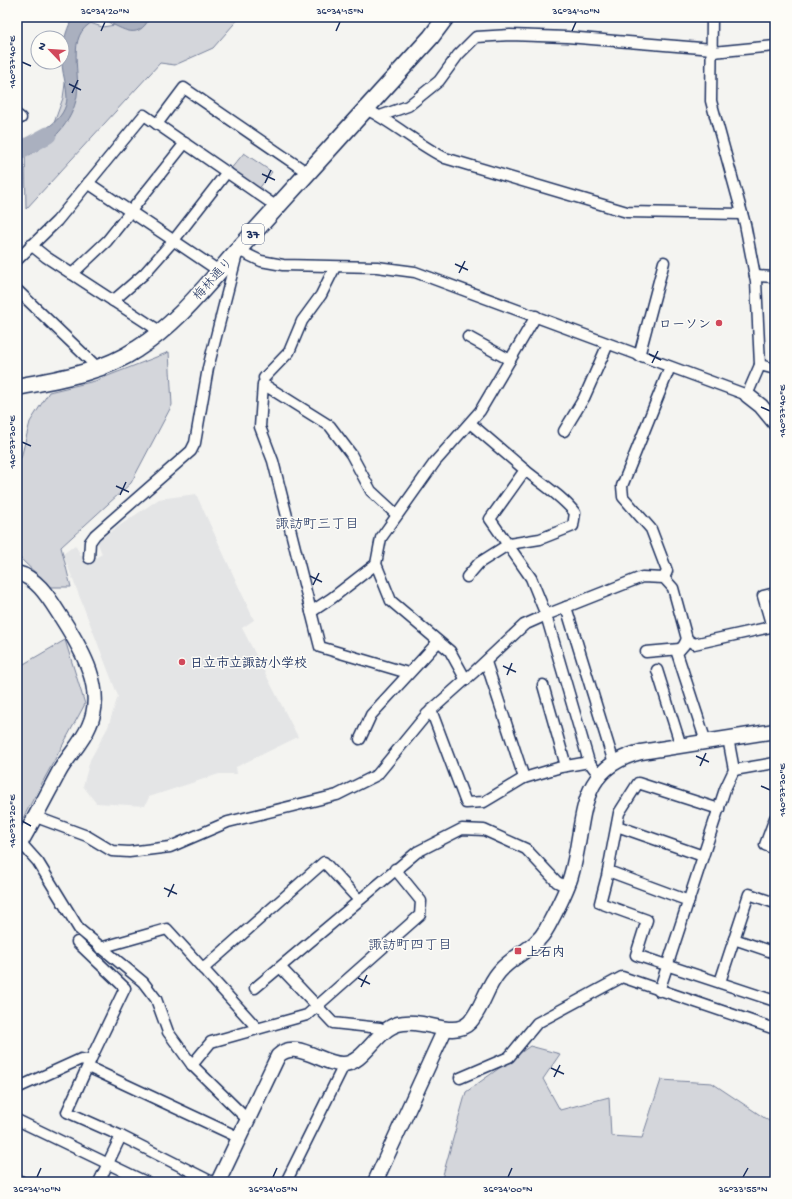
<svg xmlns="http://www.w3.org/2000/svg" width="792" height="1199" viewBox="0 0 792 1199" font-family="'Gochi Hand','Klee One',sans-serif">
	<rect width="100%" height="100%" fill="#f4f4f1"/>
	<filter id="ink" filterUnits="userSpaceOnUse"><feTurbulence type="fractalNoise" baseFrequency=".025" numOctaves="2"/><feDisplacementMap in="SourceGraphic" scale="8" xChannelSelector="R" yChannelSelector="G"/><feConvolveMatrix kernelMatrix="1 2 1 2 8 2 1 2 1" color-interpolation-filters="sRGB"/></filter>
	<g filter="url(#ink)">
		<polygon fill="#e4e5e6" points="196,494 254,620 242,628 298,737 236,767 237,774 219,774 149,797 145,806 96,803 83,786 90,760 108,727 118,696 63,554 75,545 86,564 102,554 97,541 159,499"/>
		<g fill="#d4d6db" stroke="#78829c">
			<polygon points="125,17 240,17 213,48 175,65 160,63 26,209 25,150 40,139 54,123 63,98 67,70 84,21 102,27 122,24"/>
			<polygon points="244,153 272,172 257,191 229,171"/>
			<polygon points="169,352 172,405 131,483 61,547 71,587 50,587 19,557 17,551 17,460 21,458 30,422 49,392 95,381"/>
			<polygon points="65,640 85,704 17,829 17,658 22,665"/>
			<polygon points="530,1046 560,1054 543,1079 560,1110 609,1097 611,1136 642,1138 661,1080 712,1083 775,1125 775,1182 441,1182 466,1092"/>
		</g>
		<path fill="#aab0bf" stroke="#717c98" d="M73,17H127L132,19L135,17H150C137,44 120,26 101,19C63,29 81,69 77,96C72,123 52,143 29,155L28,138C44,131 66,119 67,98C67,87 63,76 62,65C61,48 65,32 73,17Z"/>
		<g fill="none" stroke-linecap="round" stroke-linejoin="round">
			<polyline stroke="#aab0bf" stroke-width="17" points="17,152 48,135"/>
			<g stroke="#1b2f5e" stroke-width="13">
				<g id="street">
					<polyline points="713,52 775,46"/>
					<path d="M366,109C394,123 417,144 445,158L627,212L742,214"/>
					<polyline points="17,115 21,118"/>
					<polyline points="380,116 408,106 439,81 458,55 476,37 510,35 567,37 713,49"/>
					<polyline points="157,124 184,88 308,173"/>
					<polyline points="88,183 219,271"/>
					<polyline points="31,245 46,257 161,332"/>
					<polyline points="17,260 57,221 144,115 277,207"/>
					<polyline points="72,274 107,241 185,143"/>
					<polyline points="755,276 775,277"/>
					<polyline points="17,290 98,368"/>
					<polyline points="113,301 144,274 174,240 227,172"/>
					<polyline points="468,337 510,360"/>
					<polyline points="639,356 664,262"/>
					<polyline points="760,365 775,369"/>
					<polyline points="264,378 289,352 302,321 321,295 335,267"/>
					<polyline points="470,423 525,470 490,519 531,578 546,615 589,762 599,775"/>
					<polyline points="564,431 584,398 608,344"/>
					<polyline points="397,515 371,491 351,454 330,426 263,384 260,427 273,461 320,647 408,673"/>
					<polyline points="89,558 90,542 95,535 191,451 195,443 208,368 238,250 261,261 283,265 377,267 415,272 747,395 760,365 756,281 745,224 711,101 712,17"/>
					<path d="M467,577L479,563L509,544L540,539L573,526L575,513C562,496 542,484 525,470"/>
					<polyline points="664,578 667,571 651,529 623,497 622,486 670,367"/>
					<polyline points="566,607 614,763"/>
					<polyline points="311,612 332,598 376,564"/>
					<polyline points="772,627 763,596 775,593"/>
					<polyline points="687,639 684,645 677,653 706,742"/>
					<polyline points="646,652 680,649"/>
					<polyline points="657,670 681,746"/>
					<polyline points="466,680 450,651 391,601 376,564 381,538 435,462 480,411 536,316"/>
					<polyline points="543,685 566,766"/>
					<polyline points="431,710 466,803 484,802 524,778 486,662"/>
					<polyline points="360,739 371,715 438,642"/>
					<polyline points="734,770 775,763"/>
					<polyline points="524,778 561,767 589,762"/>
					<polyline points="719,809 638,783 619,813 607,876 600,903 647,920 636,955 775,1001"/>
					<polyline points="36,817 87,836 112,851 129,852 170,847 228,822 337,795 377,775 427,714 473,673 524,625 551,613 642,577 664,578 673,588 687,639 694,644 775,626"/>
					<polyline points="775,818 765,845 775,849"/>
					<polyline points="617,826 703,856"/>
					<polyline points="21,843 38,862 79,929 143,982 156,999 168,1032 192,1065 248,1120"/>
					<polyline points="608,871 689,901"/>
					<polyline points="734,939 775,953"/>
					<polyline points="100,948 167,929 257,1028"/>
					<polyline points="281,968 333,1023 380,1028 383,1031"/>
					<polyline points="203,969 324,862 359,900"/>
					<polyline points="720,982 749,894 775,903"/>
					<polyline points="255,988 417,852 462,829 484,830 526,849 557,882 567,887"/>
					<polyline points="659,991 725,789 734,770 728,738"/>
					<polyline points="90,1061 67,1112 121,1136 212,1182"/>
					<polyline points="192,1065 211,1042 307,1015 420,915 421,901 395,869"/>
					<polyline points="88,1067 240,1138"/>
					<polyline points="460,1078 509,1057 537,1023 622,977 775,1029"/>
					<polyline points="17,1088 81,1059 90,1061 125,988 77,942"/>
					<polyline points="17,1120 146,1182"/>
					<polyline points="17,1179 22,1182"/>
					<polyline points="99,1182 121,1136"/>
					<polyline points="286,1182 344,1065"/>
				</g>
			</g>
			<g stroke="#1b2f5e" stroke-width="17">
				<g id="secondary">
					<polyline points="747,395 761,406 775,423"/>
					<path d="M17,573C39,578 51,602 63,620C82,650 106,690 89,726C82,743 68,756 59,772C45,798 32,824 17,849"/>
					<path d="M218,1182L278,1056C296,1038 322,1065 343,1064C364,1064 376,1030 398,1024C423,1017 453,1040 470,1022C483,1007 486,987 499,972C514,954 535,950 547,928C556,911 566,893 571,876C587,823 573,769 641,752L775,731"/>
					<polyline points="375,1182 445,1029"/>
				</g>
			</g>
			<g stroke="#1b2f5e" stroke-width="19">
				<path id="primary" d="M17,387C58,379 101,373 137,349C180,322 212,278 246,241C308,173 369,105 431,37L446,17"/>
			</g>
			<use href="#street" stroke="#fdfcf7" stroke-width="10"/>
			<use href="#secondary" stroke="#fdfcf7" stroke-width="14"/>
			<use href="#primary" stroke="#fdfcf7" stroke-width="16"/>
		</g>
	</g>
	<path fill="none" stroke="#1b2f5e" stroke-width="1.5" d="M101,31L105,22M336,31L340,22M572,31L576,22M22,62L31,66M69,84L81,90M72,93L78,80M262,174L275,180M265,183L271,170M455,264L468,270M459,273L465,261M649,354L661,360M652,363L658,351M761,407L770,411M22,442L31,446M116,486L129,492M120,495L126,482M310,576L322,582M313,585L319,573M503,666L516,672M507,675L512,663M696,756L709,762M700,766L706,753M761,786L770,790M22,821L31,826M164,888L177,894M168,897L174,884M358,978L370,984M361,987L367,975M551,1068L564,1074M554,1077L560,1065M37,1177L41,1168M273,1177L277,1168M508,1177L512,1168M743,1177L748,1168"/>
	<g fill="#d1495b" stroke="#fdfcf7" stroke-width="1.5">
		<circle cx="719" cy="323" r="4"/>
		<circle cx="182" cy="662" r="4"/>
		<rect x="514" y="947" width="8" height="8" rx="2"/>
	</g>
	<g text-anchor="middle" stroke-width="3" stroke-linejoin="round" paint-order="stroke">
		<rect fill="#fdfcf7" stroke="#5f6c8c" stroke-width="1" x="242" y="224" width="22" height="20" rx="3"/>
		<g font-size="12" font-weight="bold" fill="#1b2f5e">
			<text x="253" y="238">37</text>
		</g>
		<g font-size="13" fill="#1b2f5e" stroke="#fdfcf7">
			<text transform="translate(212 278) rotate(-48)" y="5">梅林通り</text>
		</g>
		<g font-size="13" font-weight="bold" fill="#1b2f5e" stroke="#fdfcf7" text-anchor="start">
			<text x="711" y="328" text-anchor="end">ローソン</text>
			<text x="190" y="667">日立市立諏訪小学校</text>
			<text x="526" y="956">上石内</text>
		</g>
		<g font-size="14" fill="#1b2f5e" stroke="#fdfcf7">
			<text x="317" y="528">諏訪町三丁目</text>
			<text x="410" y="949">諏訪町四丁目</text>
		</g>
	</g>
	<rect width="792" height="1199" fill="none" stroke="#fdfcf7" stroke-width="44"/>
	<g transform="translate(50 50) rotate(295)"><circle r="19" fill="#fdfcf7" stroke="#a3aaba"/>
	<path d="M0-3L7 15L0 10L-7 15Z" fill="#d1495b"/>
	<text y="-6" font-size="11" font-weight="bold" text-anchor="middle" fill="#1b2f5e">N</text>
	</g>
	<rect x="22" y="22" width="748" height="1155" fill="none" stroke="#1b2f5e" stroke-width="1.5"/>
	<g font-size="10" text-anchor="middle" fill="#1b2f5e">
		<text x="105" y="14">36°34'20"N</text>
		<text x="340" y="14">36°34'15"N</text>
		<text x="576" y="14">36°34'10"N</text>
		<text transform="translate(11 62) rotate(-90)" y="4">140°37'40"E</text>
		<text transform="translate(781 411) rotate(-90)" y="4">140°37'40"E</text>
		<text transform="translate(11 442) rotate(-90)" y="4">140°37'30"E</text>
		<text transform="translate(781 790) rotate(-90)" y="4">140°37'30"E</text>
		<text transform="translate(11 821) rotate(-90)" y="4">140°37'20"E</text>
		<text x="37" y="1192">36°34'10"N</text>
		<text x="273" y="1192">36°34'05"N</text>
		<text x="508" y="1192">36°34'00"N</text>
		<text x="743" y="1192">36°33'55"N</text>
	</g>
</svg>
